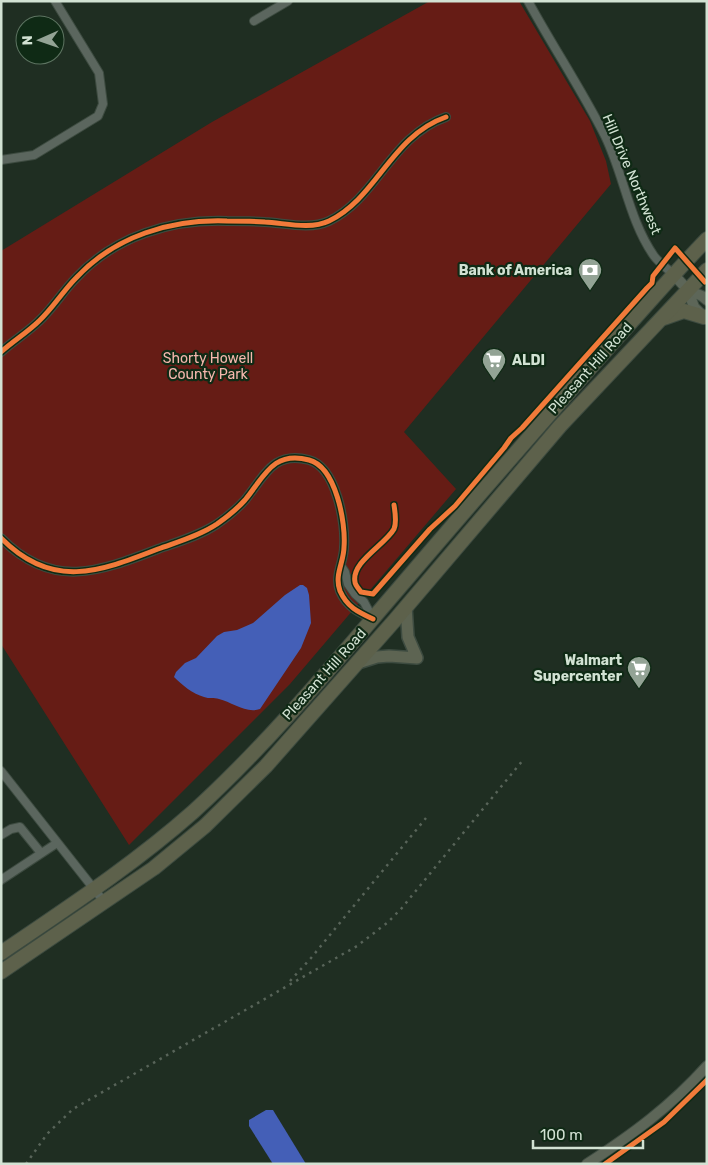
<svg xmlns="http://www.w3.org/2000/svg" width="708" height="1165" viewBox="0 0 708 1165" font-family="Rubik,sans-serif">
	<rect width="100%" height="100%" fill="#1f2e22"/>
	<polygon fill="#661c15" points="430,1 519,1 590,121 606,161 611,184 404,432 456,489 290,684 129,845 1,644 1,251 212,122"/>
	<g fill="#445fb7">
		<path d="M300,585H303L307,588L309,595L311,623L301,648L260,709C246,714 232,702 219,699C214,697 209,699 204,697C193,694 182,685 174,677L176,672L185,663L196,658L217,636L224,632L237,630L253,623L285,595Z"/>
		<polygon points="266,1110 273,1110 306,1164 273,1164 249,1126 249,1120"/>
	</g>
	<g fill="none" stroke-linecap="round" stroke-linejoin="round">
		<g stroke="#3d4b40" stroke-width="10">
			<g id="street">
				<path d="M528,1C553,47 582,90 605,136C624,175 629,220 654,256C659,263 667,268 673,274"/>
				<polyline points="254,21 288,1"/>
				<polyline points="1,160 34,155 98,116 103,104 99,73 55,1"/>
				<path d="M1,352C13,341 28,332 39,321C53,308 63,291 76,278C115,236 171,219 227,221C240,221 252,221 265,222C285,223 310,230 329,221C377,198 391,136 446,117"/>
				<path d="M1,538C52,590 99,572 158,549C177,542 199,536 217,524C227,517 237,509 245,500C264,477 273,450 309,460C336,467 346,523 344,547C344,562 334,575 340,591C347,607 358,612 373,619"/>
				<polyline points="341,566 345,572 348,584 355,594 364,602 373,619"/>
				<polyline points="1,771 105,903"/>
				<polyline points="1,835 11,829 20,827 41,853"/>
				<polyline points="1,880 57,843"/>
			</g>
		</g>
		<g stroke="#3d4b40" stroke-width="12">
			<g id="secondary">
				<polyline points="673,274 688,290 694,307 704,317"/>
				<polyline points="688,290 702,296 707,300"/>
				<path d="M587,1164C633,1134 670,1107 707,1066"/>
			</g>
		</g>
		<g stroke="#3d4b40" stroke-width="14">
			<polyline id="primary" points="358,663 377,657 389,656 417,658 408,637 406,606"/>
		</g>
		<g stroke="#3d4b40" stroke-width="16">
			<g id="highway">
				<polyline points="664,318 684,311 704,317"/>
				<path d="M1,953C67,908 133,865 193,812C270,742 337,660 405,581C474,500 544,420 615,340C646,306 675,272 707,239"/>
				<polyline points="1,972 154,868 205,826 266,766 395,620 560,426 707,270"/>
			</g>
		</g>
		<use href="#street" stroke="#5b665e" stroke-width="8"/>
		<use href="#secondary" stroke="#5d6658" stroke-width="10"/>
		<use href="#primary" stroke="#5d6452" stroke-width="11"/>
		<use href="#highway" stroke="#5d614b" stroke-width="14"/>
		<g stroke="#586459" stroke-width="2.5" stroke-dasharray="2.5 5" stroke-linecap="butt">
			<polyline points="290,981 311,958 426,818"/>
			<polyline points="26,1164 47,1134 73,1109 357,946 387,923 401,909 523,760"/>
		</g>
		<g stroke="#0f2a15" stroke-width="8">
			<g id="cycleway">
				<path d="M1,352C13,341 28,332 39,321C53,308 63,291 76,278C115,236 171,219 227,221C240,221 252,221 265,222C285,223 310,230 329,221C377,198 391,136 446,117"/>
				<path d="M394,505C395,512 397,522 394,529C385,545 351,562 355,582C355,585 359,589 361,592L373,594L430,529L455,506L504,448L511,438L522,428L647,288L652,283L653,276L675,248L705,282"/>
				<path d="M1,538C52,590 99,572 158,549C177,542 199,536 217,524C227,517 237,509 245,500C264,477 273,450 309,460C336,467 346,523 344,547C344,562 334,575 340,591C347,607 358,612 373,619"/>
				<polyline points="605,1164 664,1122 707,1080"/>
			</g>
		</g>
		<use href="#cycleway" stroke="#f17a3a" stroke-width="5"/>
	</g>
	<defs>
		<g id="bank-pin" transform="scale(1.25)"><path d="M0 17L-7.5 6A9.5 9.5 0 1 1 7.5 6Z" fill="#93a395" stroke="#0f2a15"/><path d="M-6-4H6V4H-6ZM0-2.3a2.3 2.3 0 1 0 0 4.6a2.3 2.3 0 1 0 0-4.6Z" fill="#fff"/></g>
		<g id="supermarket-pin" transform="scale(1.25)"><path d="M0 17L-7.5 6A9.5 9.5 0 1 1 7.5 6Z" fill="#93a395" stroke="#0f2a15"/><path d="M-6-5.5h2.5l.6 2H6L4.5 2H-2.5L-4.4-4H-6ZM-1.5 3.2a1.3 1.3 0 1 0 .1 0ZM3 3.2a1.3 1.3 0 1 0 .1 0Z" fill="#fff"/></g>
	</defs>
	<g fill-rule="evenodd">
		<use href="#bank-pin" x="590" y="270"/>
		<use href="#supermarket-pin" x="494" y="360"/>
		<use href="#supermarket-pin" x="639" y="668"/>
	</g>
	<g text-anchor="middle" stroke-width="4.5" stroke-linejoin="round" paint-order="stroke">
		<g font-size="14" fill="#d2e2d3" stroke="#0f2a15">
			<text transform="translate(632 174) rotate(67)" y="5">Hill Drive Northwest</text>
			<text transform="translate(590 368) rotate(-48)" y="5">Pleasant Hill Road</text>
			<text transform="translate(324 674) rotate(-48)" y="5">Pleasant Hill Road</text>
		</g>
		<g font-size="14" font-weight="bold" fill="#d2e2d3" stroke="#0f2a15" text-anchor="end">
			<text x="572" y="275">Bank of America</text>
			<text x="512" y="365" text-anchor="start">ALDI</text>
			<text x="622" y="665">Walmart<tspan x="622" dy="16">Supercenter</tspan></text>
		</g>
		<g font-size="14" fill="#f5b7ad" stroke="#0f2a15">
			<text x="208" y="363">Shorty Howell<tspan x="208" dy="16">County Park</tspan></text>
		</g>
	</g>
	<rect width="708" height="1165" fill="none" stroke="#d2e2d3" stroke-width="5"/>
	<g transform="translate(40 40) rotate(268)"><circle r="24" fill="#0f2a15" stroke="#5d7461"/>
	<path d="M0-4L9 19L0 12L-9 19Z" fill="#93a395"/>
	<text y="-8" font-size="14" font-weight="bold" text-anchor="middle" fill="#d2e2d3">N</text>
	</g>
	<path d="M533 1140v8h110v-8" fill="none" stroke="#d2e2d3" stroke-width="2.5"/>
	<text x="540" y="1140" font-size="15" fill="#d2e2d3" stroke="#0f2a15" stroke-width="4" paint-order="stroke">100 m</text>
</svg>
